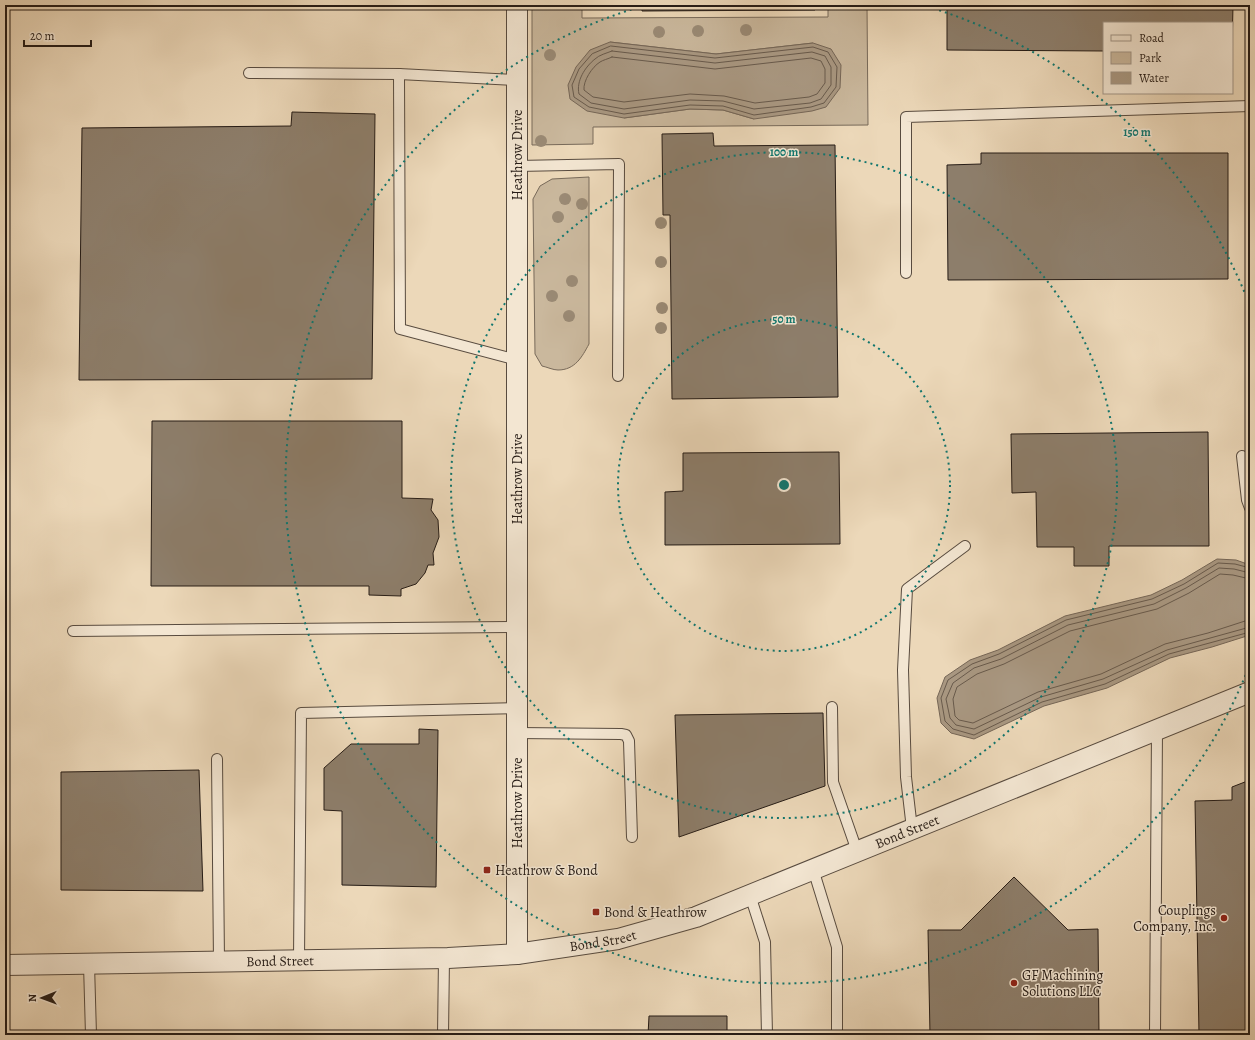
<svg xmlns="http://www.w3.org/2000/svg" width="1255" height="1040" viewBox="0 0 1255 1040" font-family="Alegreya,serif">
	<rect width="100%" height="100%" fill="#ecd8b9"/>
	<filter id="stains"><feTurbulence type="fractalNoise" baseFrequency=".005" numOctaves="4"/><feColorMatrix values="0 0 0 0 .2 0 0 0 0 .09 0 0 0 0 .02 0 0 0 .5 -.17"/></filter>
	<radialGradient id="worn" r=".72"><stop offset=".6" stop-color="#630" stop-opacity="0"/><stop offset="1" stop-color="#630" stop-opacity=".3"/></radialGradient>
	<g fill="#cab89d" stroke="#786a5a" fill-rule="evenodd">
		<path d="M532,5H582V18L828,17V5H867L868,125L593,127V144L532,145ZM610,42L716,54L813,43L754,119L723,110L690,109L624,118Z"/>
		<path d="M589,177V344C582,357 575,370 558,370C553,370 547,367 542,366L535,354L533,199L540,186L552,179Z"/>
	</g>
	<g fill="#a99882" stroke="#756657">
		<polygon points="610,42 716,54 813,43 831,49 841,65 840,88 826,107 812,111 754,119 723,110 690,109 624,118 587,111 570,99 568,85 576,67 590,50"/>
		<polygon points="1217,559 1236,560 1250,565 1250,635 1212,647 1170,658 1107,688 1044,706 974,739 951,733 941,723 937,698 945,677 970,660 998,650 1065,616 1151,595 1182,580"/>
	</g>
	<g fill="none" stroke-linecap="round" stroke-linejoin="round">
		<g stroke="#685a4c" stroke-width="1">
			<polygon points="611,46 715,58 813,47 828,52 837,67 836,87 824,103 811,107 754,115 723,106 690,105 624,114 589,107 574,97 572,85 579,69 592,54"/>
			<path d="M612,51L715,63L812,52L825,56L831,67V85L821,99L810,103L754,109L723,101L690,100L624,109L591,103L579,94C576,81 585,67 595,59C599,55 607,53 612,51Z"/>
			<path d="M612,57L715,69L811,58L821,61L825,69V83L817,94L809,97L755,103L724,96L690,94L624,102L593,97L584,90C583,81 592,67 600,62C603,60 608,59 612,57Z"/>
			<polyline points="1250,568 1235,564 1218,563 1184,584 1152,599 1066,620 999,654 972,664 948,680 941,698 945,721 953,729 974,735 1042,702 1105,684 1169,654 1250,632"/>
			<polyline points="1250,573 1234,569 1219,568 1186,588 1154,604 1068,625 1001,659 974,668 953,683 946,699 950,718 956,725 974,729 1041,697 1103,679 1167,650 1250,627"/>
			<polyline points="1250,579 1233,575 1220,574 1189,593 1157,609 1070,631 1004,664 977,674 957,687 953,699 955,716 959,720 973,723 1038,692 1101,674 1165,644 1208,633 1245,621 1250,621"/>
		</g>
	</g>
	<g fill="#8d7e6b" stroke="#261c16">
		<polygon points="642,5 815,5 815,10 642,11"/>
		<polygon points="947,5 1233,5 1232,52 1232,23 1104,23 1104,51 947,50"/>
		<polygon points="292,112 375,114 372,379 79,380 82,128 291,126"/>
		<polygon points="713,133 714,146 835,145 838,397 672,399 670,215 663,215 662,134"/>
		<polygon points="981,153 1228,153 1228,279 948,280 947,165 981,164"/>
		<polygon points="152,421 402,421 402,498 433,499 431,510 438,520 439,537 433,553 434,565 428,565 425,573 416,584 401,589 401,596 369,595 369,586 151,586"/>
		<polygon points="1208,432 1209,546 1109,546 1109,566 1074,566 1074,547 1037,547 1036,492 1012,493 1011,434"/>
		<polygon points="839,452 840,544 665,545 665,492 683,491 683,453"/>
		<polygon points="823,713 825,786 679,837 675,715"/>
		<polygon points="419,729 438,730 436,887 342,885 342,811 324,810 324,768 351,744 419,744"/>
		<polygon points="199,770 203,891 61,890 61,772"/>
		<polygon points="1250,780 1250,1035 1199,1035 1195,801 1232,800 1232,787"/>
		<polygon points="1014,877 1068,930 1098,929 1099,1035 930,1035 928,930 961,930"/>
		<polygon points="649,1016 727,1016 727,1035 648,1035"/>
	</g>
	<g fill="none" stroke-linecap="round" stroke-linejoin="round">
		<g stroke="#584b3f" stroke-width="12">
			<g id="lane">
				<polyline points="249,73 399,74 400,329 517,360"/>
				<polyline points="399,74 517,80"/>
				<polyline points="517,166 619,164 618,376"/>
				<polyline points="906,273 906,117 1250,106"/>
				<polyline points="1242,456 1247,500 1250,508"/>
				<polyline points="73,631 516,627"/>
				<polyline points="832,707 833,782 857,851"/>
				<polyline points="517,733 621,734 626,735 629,741 632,837"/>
				<polyline points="217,759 219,962"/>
				<polyline points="912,829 906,777 903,670 907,589 965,546"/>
				<polyline points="813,869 837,947 837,1035"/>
				<polyline points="750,895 765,942 767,1035"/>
				<polyline points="299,960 301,713 517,708"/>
				<polyline points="89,964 91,1035"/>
				<polyline points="443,1035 444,958"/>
				<polyline points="1155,1035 1157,729"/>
			</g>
		</g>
		<g stroke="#584b3f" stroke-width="22">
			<g id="street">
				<polyline points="517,5 517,954"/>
				<path id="s1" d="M5,965L448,958L517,954L618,939L696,917L1250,692"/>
			</g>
		</g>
		<use href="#lane" stroke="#f3e6d2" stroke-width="10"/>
		<use href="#street" stroke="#f3e6d2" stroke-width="20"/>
	</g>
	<g fill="#9a8a75">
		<circle cx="746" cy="30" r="6"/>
		<circle cx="698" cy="31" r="6"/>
		<circle cx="659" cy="32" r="6"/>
		<circle cx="550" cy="55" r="6"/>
		<circle cx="541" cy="141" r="6"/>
		<circle cx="565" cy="199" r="6"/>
		<circle cx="582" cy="204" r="6"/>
		<circle cx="558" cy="217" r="6"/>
		<circle cx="661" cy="223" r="6"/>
		<circle cx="661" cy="262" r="6"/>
		<circle cx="572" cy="281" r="6"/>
		<circle cx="552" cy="296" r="6"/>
		<circle cx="662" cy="308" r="6"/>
		<circle cx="569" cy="316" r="6"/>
		<circle cx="661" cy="328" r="6"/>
	</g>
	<g fill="none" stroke="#0f766e" stroke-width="2" stroke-dasharray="2 4">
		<circle cx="784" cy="485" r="166"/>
		<circle cx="784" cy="485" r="333"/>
		<path d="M1250 664A499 499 0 1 1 646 5M922 5A499 499 0 0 1 1250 306"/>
	</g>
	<g fill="#8f2418" stroke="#f3e6d2" stroke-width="1.5">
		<rect x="483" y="866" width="8" height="8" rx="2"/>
		<rect x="592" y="908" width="8" height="8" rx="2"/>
		<circle cx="1224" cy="918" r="4"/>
		<circle cx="1014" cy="983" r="4"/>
	</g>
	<g text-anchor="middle" stroke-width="3" stroke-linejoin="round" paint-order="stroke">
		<g font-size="14" fill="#261c16" stroke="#f3e6d2">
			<text transform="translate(517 155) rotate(-90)" y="5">Heathrow Drive</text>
			<text transform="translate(517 479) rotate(-90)" y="5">Heathrow Drive</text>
			<text transform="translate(517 803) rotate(-90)" y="5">Heathrow Drive</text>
			<text dy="5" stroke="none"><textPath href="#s1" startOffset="923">Bond Street</textPath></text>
			<text dy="5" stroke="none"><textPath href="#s1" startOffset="599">Bond Street</textPath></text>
			<text dy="5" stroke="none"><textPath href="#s1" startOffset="275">Bond Street</textPath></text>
		</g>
		<g font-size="14" fill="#261c16" stroke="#f3e6d2" text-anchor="start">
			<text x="495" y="875">Heathrow &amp; Bond</text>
			<text x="1216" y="915" text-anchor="end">Couplings<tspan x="1216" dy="16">Company, Inc.</tspan></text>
			<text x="604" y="917">Bond &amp; Heathrow</text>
			<text x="1022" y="980">GF Machining<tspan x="1022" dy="16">Solutions LLC</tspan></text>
		</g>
	</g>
	<circle cx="784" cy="485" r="6" fill="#0f766e" stroke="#f3e6d2" stroke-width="2"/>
	<g font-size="12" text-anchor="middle" font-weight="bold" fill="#0f766e" stroke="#f3e6d2" stroke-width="3" stroke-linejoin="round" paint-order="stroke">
		<text x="1137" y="136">150 m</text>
		<text x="784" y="156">100 m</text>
		<text x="784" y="323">50 m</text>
	</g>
	<rect width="1255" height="1040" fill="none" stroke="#ecd8b9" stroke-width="20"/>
	<rect x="6" y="6" width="1243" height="1028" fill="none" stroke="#261c16" stroke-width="2"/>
	<rect x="10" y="10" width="1235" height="1020" fill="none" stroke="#261c16"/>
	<rect x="1103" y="22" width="130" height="72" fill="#f3e6d2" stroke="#a19587"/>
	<rect x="1111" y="35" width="20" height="6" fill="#f3e6d2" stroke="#a19587"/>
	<text x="1139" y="42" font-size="12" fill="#261c16">Road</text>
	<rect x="1111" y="52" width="20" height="12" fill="#cab89d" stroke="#a19587"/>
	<text x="1139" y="62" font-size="12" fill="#261c16">Park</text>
	<rect x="1111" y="72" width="20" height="12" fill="#a99882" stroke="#a19587"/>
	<text x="1139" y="82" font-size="12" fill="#261c16">Water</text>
	<g transform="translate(42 998) rotate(269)" stroke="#f3e6d2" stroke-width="3" paint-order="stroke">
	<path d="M0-3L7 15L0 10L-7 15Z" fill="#261c16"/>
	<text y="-6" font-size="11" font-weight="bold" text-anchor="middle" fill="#261c16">N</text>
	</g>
	<path d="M24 40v6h67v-6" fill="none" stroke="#261c16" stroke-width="2"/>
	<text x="30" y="40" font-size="12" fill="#261c16" stroke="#f3e6d2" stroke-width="3" paint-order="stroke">20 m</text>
	<rect width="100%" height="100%" filter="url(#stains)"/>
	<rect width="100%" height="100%" fill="url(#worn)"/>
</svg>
